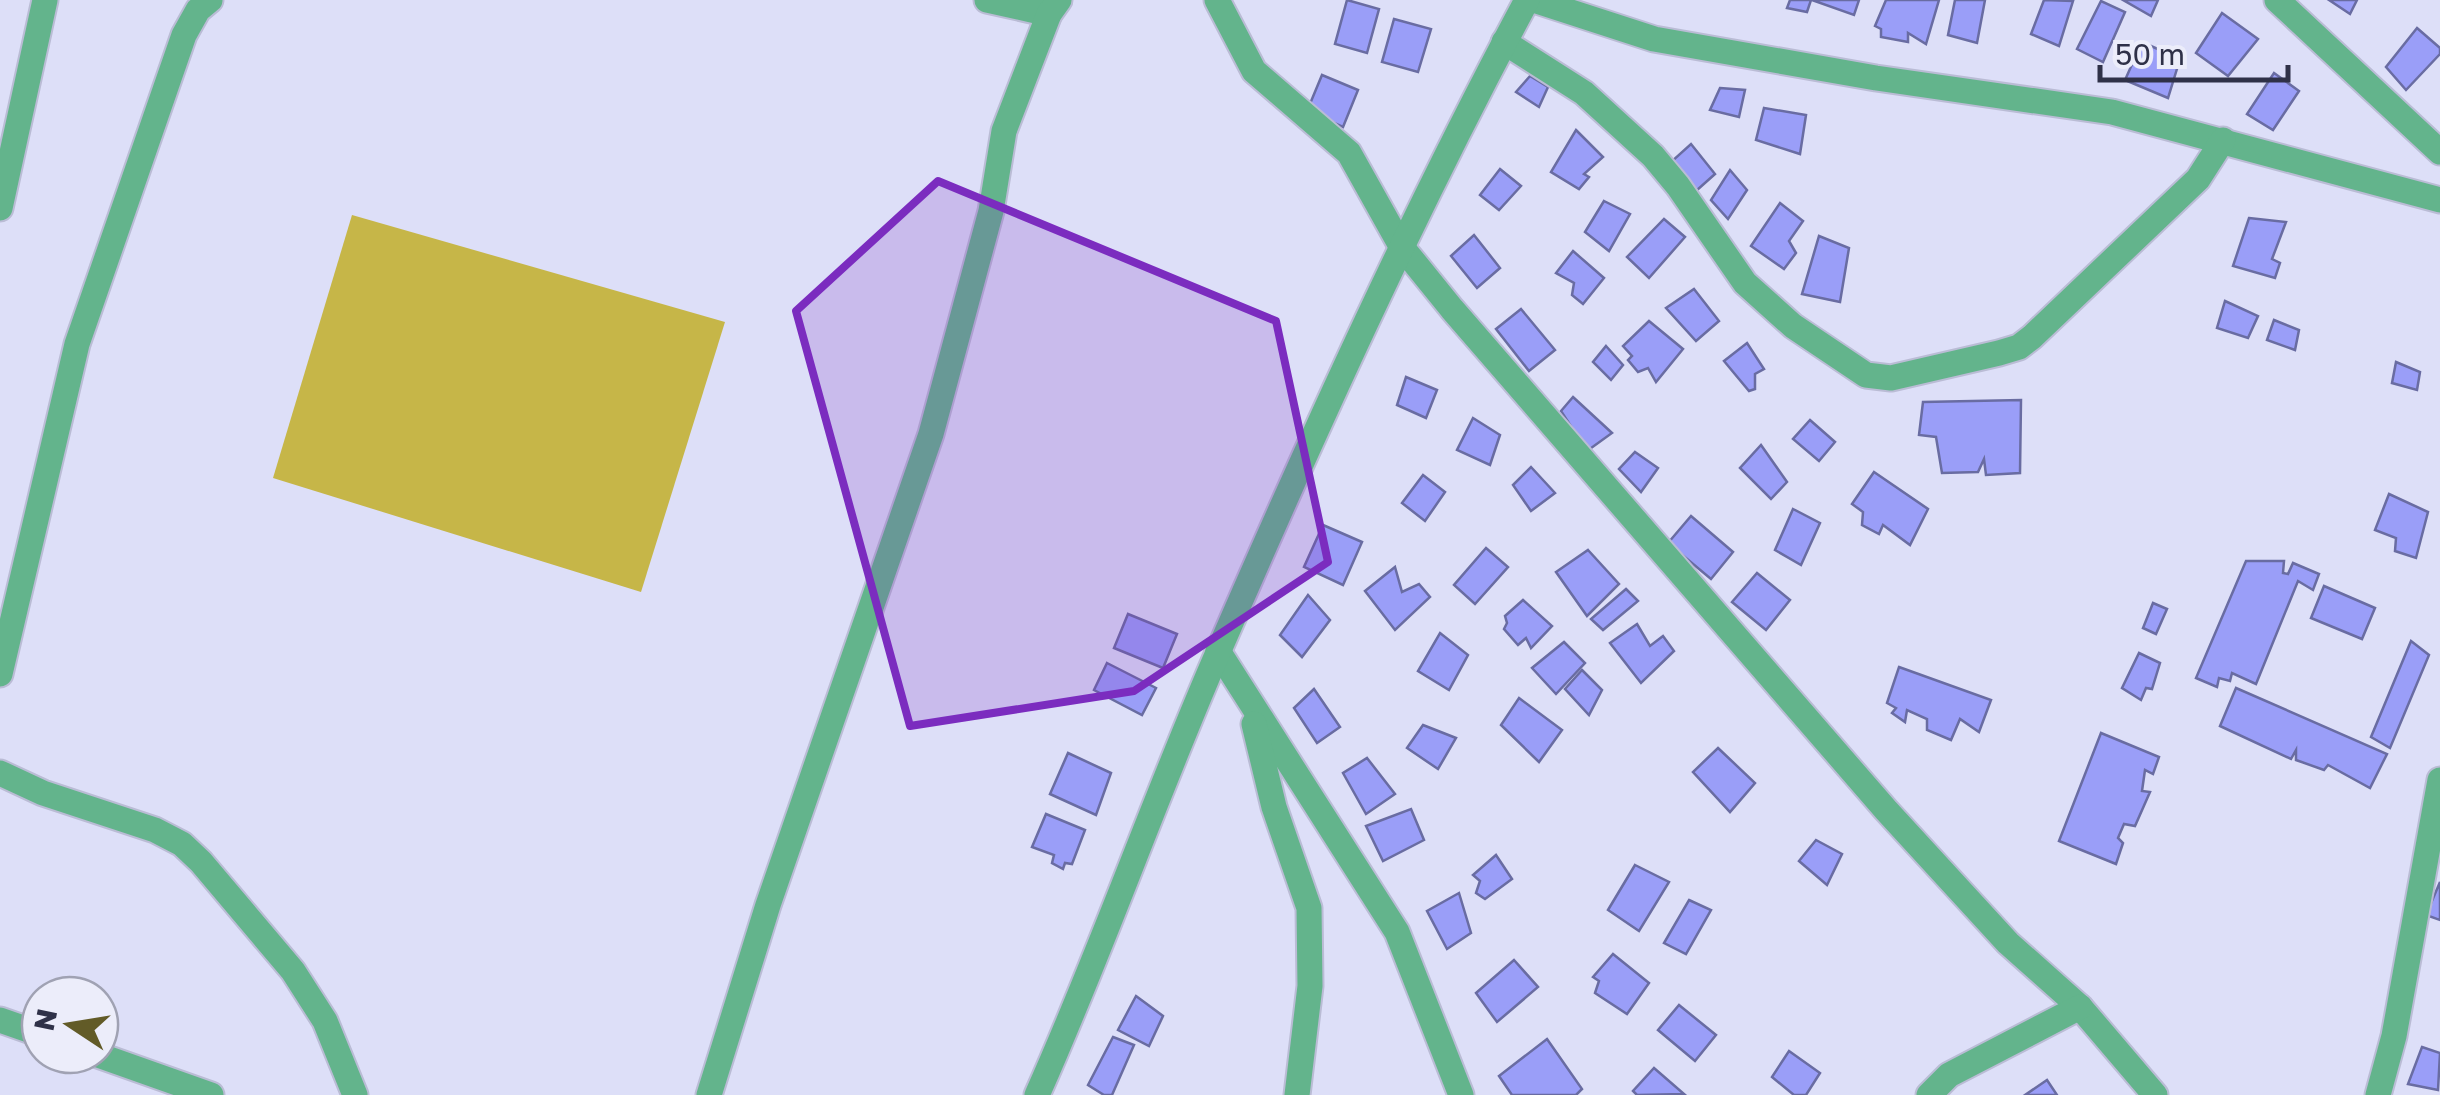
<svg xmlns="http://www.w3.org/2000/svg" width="2440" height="1095" viewBox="0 0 2440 1095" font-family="'Golos Text',sans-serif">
	<rect width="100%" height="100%" fill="#dddff8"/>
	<polygon fill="#c6b648" points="352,215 725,322 641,592 273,478"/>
	<g fill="#9a9ef8" stroke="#696ca2" stroke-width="2.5">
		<polygon points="1347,0 1379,9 1367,53 1335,44"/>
		<polygon points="1790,0 1811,0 1807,12 1787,8"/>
		<polygon points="1812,0 1859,0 1854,15"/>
		<polygon points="1886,0 1939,0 1926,44 1908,33 1908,42 1881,37 1881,29 1875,26"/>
		<polygon points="1955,0 1985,0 1977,43 1948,35"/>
		<polygon points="2044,0 2073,1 2059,46 2031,34"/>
		<polygon points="2123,0 2158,0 2151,16"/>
		<polygon points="2329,0 2357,0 2350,14"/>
		<polygon points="2101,1 2125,12 2103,62 2077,49"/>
		<polygon points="2222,13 2258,39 2228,76 2196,53"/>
		<polygon points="1394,19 1431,29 1418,72 1382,62"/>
		<polygon points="2417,28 2440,48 2440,54 2406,90 2386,67"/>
		<polygon points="2142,42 2180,59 2168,98 2125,80"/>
		<polygon points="2274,73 2299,91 2273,130 2247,114"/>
		<polygon points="1322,75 1358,90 1343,127 1307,111"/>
		<polygon points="1530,76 1548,87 1539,107 1516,92"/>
		<polygon points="1720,88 1745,90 1739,117 1710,110"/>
		<polygon points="1764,108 1806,115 1800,154 1756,140"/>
		<polygon points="1576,130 1603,157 1584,174 1589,177 1579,189 1551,172"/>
		<polygon points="1691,144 1715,174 1696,191 1671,162"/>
		<polygon points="1500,169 1521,186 1499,210 1480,195"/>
		<polygon points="1730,170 1747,190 1728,219 1711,200"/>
		<polygon points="1604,201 1630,214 1609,251 1585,232"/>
		<polygon points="1780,203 1803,221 1789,241 1796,253 1784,269 1751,246"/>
		<polygon points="2249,218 2286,222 2272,259 2280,263 2275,278 2233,266"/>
		<polygon points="1664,219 1685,237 1649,278 1627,257"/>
		<polygon points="1474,235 1500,268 1477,288 1451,256"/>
		<polygon points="1819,236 1849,248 1840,302 1802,294"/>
		<polygon points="1573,251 1604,278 1583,304 1572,295 1574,283 1556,273"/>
		<polygon points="1694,289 1719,321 1696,341 1666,308"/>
		<polygon points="2225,301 2258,316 2248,338 2217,328"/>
		<polygon points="1521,309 1555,350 1529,371 1496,329"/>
		<polygon points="2274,320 2299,330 2295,350 2267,340"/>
		<polygon points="1649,321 1683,349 1656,382 1648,368 1638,372 1628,360 1632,356 1623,346"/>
		<polygon points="1747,343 1764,369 1755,374 1755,389 1749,391 1724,361"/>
		<polygon points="1606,346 1623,365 1611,380 1593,362"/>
		<polygon points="2396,362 2420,372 2417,390 2392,383"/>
		<polygon points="1406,377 1437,390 1426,418 1397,405"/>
		<polygon points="1573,397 1612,433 1587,451 1561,411"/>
		<polygon points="2021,400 2020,473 1986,475 1984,459 1978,472 1942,473 1936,437 1919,435 1923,402"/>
		<polygon points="1473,418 1500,435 1490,465 1457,450"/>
		<polygon points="1810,420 1835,442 1819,461 1793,439"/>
		<polygon points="1761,445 1787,482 1771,499 1740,468"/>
		<polygon points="1635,452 1658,468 1641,492 1619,469"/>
		<polygon points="1531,467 1555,493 1531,511 1513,485"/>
		<polygon points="1874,472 1928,509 1910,545 1883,525 1879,534 1862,525 1863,512 1852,504"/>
		<polygon points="1423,475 1445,492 1425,521 1402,503"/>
		<polygon points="2389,494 2428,512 2416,558 2395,551 2396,538 2375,530"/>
		<polygon points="1793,509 1820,523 1801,565 1775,550"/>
		<polygon points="1691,516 1733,552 1711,579 1668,543"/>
		<polygon points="1323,525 1362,542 1343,585 1304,567"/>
		<polygon points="1486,548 1508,567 1475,604 1454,585"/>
		<polygon points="1588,550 1619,584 1587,616 1556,572"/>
		<polygon points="2246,561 2284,561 2283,573 2288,574 2293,563 2319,574 2313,590 2298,581 2256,684 2232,673 2230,681 2219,678 2217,687 2196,678"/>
		<polygon points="1395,567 1402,592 1419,584 1430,597 1395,630 1365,591"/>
		<polygon points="1757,573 1790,600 1766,630 1732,602"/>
		<polygon points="2324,586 2375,608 2362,639 2311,618"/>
		<polygon points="1626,589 1638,601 1603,630 1591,619"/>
		<polygon points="1308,595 1330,620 1302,657 1280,635"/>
		<polygon points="1523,600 1552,626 1531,648 1526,638 1518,645 1504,629 1507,623 1505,616"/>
		<polygon points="2153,603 2167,609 2156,634 2143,628"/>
		<polygon points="1128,614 1177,634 1163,668 1114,648"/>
		<polygon points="1637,624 1650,646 1663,636 1674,651 1641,683 1610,643"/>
		<polygon points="1440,633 1468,655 1449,690 1418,671"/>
		<polygon points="2411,641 2429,655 2390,748 2371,737"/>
		<polygon points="1564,642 1585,663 1556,694 1532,668"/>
		<polygon points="2139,653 2160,663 2152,689 2146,688 2141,700 2122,688"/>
		<polygon points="1107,663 1156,688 1142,715 1094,690"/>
		<polygon points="1899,667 1991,700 1979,732 1960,719 1951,740 1927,730 1927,719 1907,710 1905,722 1892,713 1896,708 1887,703"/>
		<polygon points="1582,670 1602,690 1589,715 1565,689"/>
		<polygon points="2236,688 2387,754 2370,788 2328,765 2324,770 2296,760 2296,750 2291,759 2220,726"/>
		<polygon points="1314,689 1340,727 1317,743 1294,708"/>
		<polygon points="1519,698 1562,730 1539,762 1501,725"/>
		<polygon points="1423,725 1456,738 1438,769 1407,748"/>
		<polygon points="2101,733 2159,757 2153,774 2145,770 2142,791 2150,792 2135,826 2124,824 2118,838 2123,843 2116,864 2059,841"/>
		<polygon points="1718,748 1755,783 1730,812 1693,772"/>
		<polygon points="1068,753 1111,773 1096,815 1050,794"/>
		<polygon points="1367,758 1395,794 1366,814 1343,773"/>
		<polygon points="1411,809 1424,840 1383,861 1366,826"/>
		<polygon points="1046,814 1085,830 1072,864 1065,863 1063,869 1052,863 1054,855 1032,847"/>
		<polygon points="1816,840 1842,854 1827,885 1799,861"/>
		<polygon points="1496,855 1512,879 1485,899 1476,893 1480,881 1473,875"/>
		<polygon points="1635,865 1669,882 1639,931 1608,910"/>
		<polygon points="2440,882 2440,920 2426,915"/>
		<polygon points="1459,893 1471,933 1447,949 1427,911"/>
		<polygon points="1689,900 1711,910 1686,954 1664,943"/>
		<polygon points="1613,954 1649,983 1627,1014 1595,993 1599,981 1593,977"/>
		<polygon points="1514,960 1538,987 1497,1022 1476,993"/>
		<polygon points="1136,996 1163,1016 1149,1046 1118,1030"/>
		<polygon points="1679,1005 1716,1035 1695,1061 1658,1030"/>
		<polygon points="1113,1037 1134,1045 1112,1095 1104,1095 1088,1085"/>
		<polygon points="1547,1039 1582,1089 1576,1095 1512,1095 1499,1076"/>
		<polygon points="2422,1047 2440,1053 2438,1090 2408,1084"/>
		<polygon points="1789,1051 1820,1073 1806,1095 1794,1095 1772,1077"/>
		<polygon points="1654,1068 1684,1094 1637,1095 1633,1091"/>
		<polygon points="2047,1080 2057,1095 2025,1095"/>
	</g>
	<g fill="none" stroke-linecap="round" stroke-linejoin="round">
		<g stroke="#babcd5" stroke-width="29">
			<g id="minor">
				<polyline points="987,0 1049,14"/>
				<polyline points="1217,0 1254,71 1349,153 1401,246 1452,309 1886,810 2008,943 2080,1007 2155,1095"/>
				<polyline points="1534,0 1654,39 1876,78 2112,112 2440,200"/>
				<polyline points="2277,0 2440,152"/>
				<polyline points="1504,42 1584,93 1653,156 1678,186 1745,283 1793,326 1866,375 1891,378 1999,353 2019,347 2032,337 2198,179 2223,140"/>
				<polyline points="0,208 45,0"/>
				<polyline points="1218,651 1397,932 1461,1095"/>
				<polyline points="0,674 77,344 184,35 198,10 210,0"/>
				<polyline points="1254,724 1274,807 1309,908 1310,986 1297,1095"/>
				<polyline points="0,773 43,793 155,830 182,844 201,862 293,971 325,1021 355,1095"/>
				<polyline points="0,1020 40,1034"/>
				<polyline points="98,1055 211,1095"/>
				<polyline points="709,1095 768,905 931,434 991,211 1004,131 1049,14 1059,0"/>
				<path d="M1037,1095C1103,948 1155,796 1220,648C1315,429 1414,211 1527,0"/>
				<polyline points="1929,1095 1949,1075 2080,1007"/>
				<polyline points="2378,1095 2394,1036 2440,780"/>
			</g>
		</g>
		<use href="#minor" stroke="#63b48c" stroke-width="25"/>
	</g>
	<path fill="#7b2cbf" fill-opacity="0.2" stroke="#7b2cbf" stroke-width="8" stroke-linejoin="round" d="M938,181L1276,321L1328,562L1134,691L910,726L796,311Z"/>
	<g transform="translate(70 1025) rotate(282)"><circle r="48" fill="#ecedfa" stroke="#a0a2b3" stroke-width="2.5"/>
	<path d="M0-8L18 38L0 25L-18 38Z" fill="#625b27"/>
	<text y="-15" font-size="28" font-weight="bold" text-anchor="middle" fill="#2f3148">N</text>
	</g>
	<path d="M2100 65v15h188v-15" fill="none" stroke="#2f3148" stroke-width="5"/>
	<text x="2115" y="65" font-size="30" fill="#2f3148" stroke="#ecedfa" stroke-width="8" paint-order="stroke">50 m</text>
</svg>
